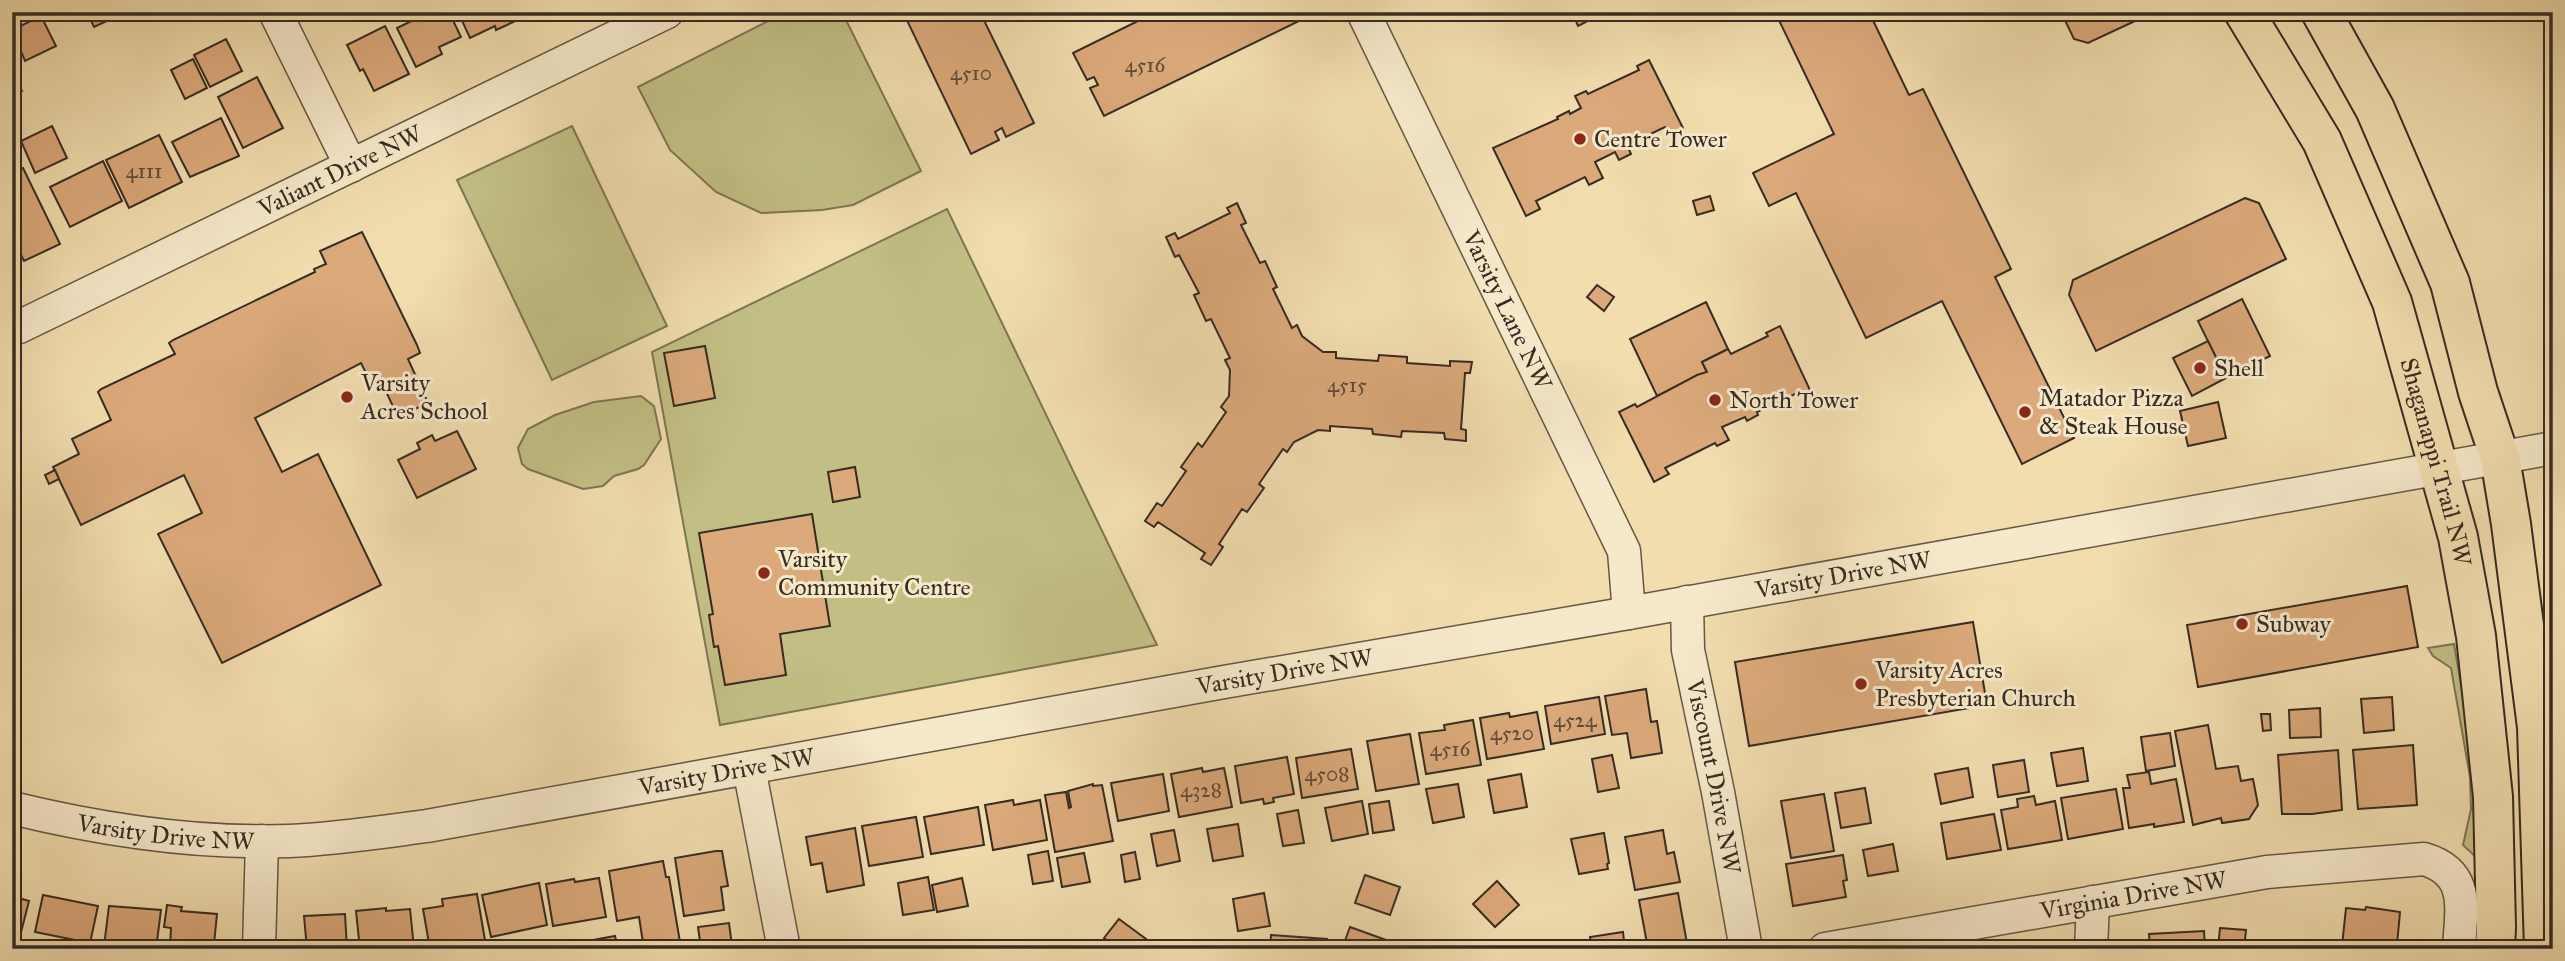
<svg xmlns="http://www.w3.org/2000/svg" width="2565" height="961" viewBox="0 0 2565 961" font-family="'IM FELL Great Primer',serif">
	<rect width="100%" height="100%" fill="#f1ddae"/>
	<filter id="stains"><feTurbulence type="fractalNoise" baseFrequency=".00286" numOctaves="4"/><feColorMatrix values="0 0 0 0 .2 0 0 0 0 .09 0 0 0 0 .02 0 0 0 .5 -.17"/></filter>
	<radialGradient id="worn" r=".72"><stop offset=".6" stop-color="#630" stop-opacity="0"/><stop offset="1" stop-color="#630" stop-opacity=".3"/></radialGradient>
	<g fill="#c2bf85" stroke="#7c7654" stroke-width="2">
		<polygon points="786,12 842,12 921,171 853,205 822,210 761,213 716,192 670,150 638,87"/>
		<polygon points="572,126 667,326 552,380 457,180"/>
		<polygon points="947,209 1157,645 720,725 652,352"/>
		<polygon points="641,396 654,406 661,439 644,465 638,469 614,476 603,486 583,489 528,469 522,464 518,448 528,429 555,415 594,402"/>
		<polygon points="2454,644 2483,814 2481,949 2475,949 2478,863 2477,858 2463,845 2471,809 2470,777 2451,668 2433,656 2428,648"/>
	</g>
	<g fill="#dba97a" stroke="#362c23" stroke-width="2">
		<polygon points="87,12 124,12 124,13 94,27"/>
		<polygon points="430,12 449,12 461,37 439,47 442,54 416,67 397,28"/>
		<polygon points="458,12 520,12 522,18 496,30 495,26 470,38"/>
		<polygon points="903,12 980,12 1034,123 1006,137 1002,128 995,132 999,140 971,154"/>
		<polygon points="1156,12 1297,12 1301,20 1104,116 1090,88 1098,85 1094,77 1087,80 1073,53"/>
		<polygon points="1572,12 1599,12 1600,15 1578,26"/>
		<polygon points="1775,12 1869,12 1909,95 1923,89 2011,269 1995,277 2074,438 2022,464 1942,301 1866,338 1796,193 1769,206 1753,173 1834,134"/>
		<polygon points="2061,12 2152,12 2152,13 2088,43 2074,39"/>
		<polygon points="41,16 56,46 25,61 12,30"/>
		<polygon points="385,26 409,74 374,91 363,69 360,71 347,45"/>
		<polygon points="226,39 242,71 210,87 194,55"/>
		<polygon points="193,59 207,88 185,99 171,70"/>
		<polygon points="1649,60 1683,128 1670,135 1665,127 1627,145 1631,154 1619,160 1615,152 1595,162 1603,178 1589,185 1585,177 1536,201 1540,209 1526,216 1493,148 1558,119 1557,117 1569,111 1570,114 1581,108 1575,96 1586,91 1588,94 1639,70 1637,66"/>
		<polygon points="12,70 22,91 12,96"/>
		<polygon points="257,77 283,128 243,148 218,97"/>
		<polygon points="221,118 239,156 190,177 172,142"/>
		<polygon points="52,126 67,158 35,173 21,141"/>
		<polygon points="159,135 182,182 129,208 106,160"/>
		<polygon points="103,161 122,201 70,227 50,187"/>
		<polygon points="23,168 60,244 24,261 12,236 12,173"/>
		<polygon points="1710,196 1714,210 1697,215 1693,201"/>
		<polygon points="2245,198 2259,203 2286,259 2096,351 2069,295 2073,280"/>
		<polygon points="1237,203 1246,223 1241,225 1260,263 1265,261 1277,287 1273,289 1292,328 1297,325 1302,336 1323,352 1336,352 1336,358 1378,361 1379,355 1407,357 1407,363 1450,366 1450,361 1472,362 1470,373 1465,373 1461,429 1466,430 1466,441 1445,439 1444,433 1402,431 1401,437 1373,434 1372,429 1330,426 1330,431 1318,430 1294,442 1287,452 1283,449 1259,484 1264,488 1247,512 1242,509 1219,544 1223,547 1211,565 1201,559 1205,553 1158,522 1154,527 1145,521 1157,503 1162,506 1186,471 1181,467 1198,443 1202,447 1226,412 1221,407 1229,396 1230,370 1225,360 1230,358 1211,319 1206,321 1194,295 1199,293 1179,255 1175,257 1166,237 1175,233 1178,239 1230,213 1227,208"/>
		<polygon points="362,232 417,345 420,353 408,359 428,403 398,417 381,381 372,385 361,363 255,418 282,472 318,454 381,585 222,663 158,534 202,513 184,475 81,525 53,467 79,454 72,439 111,420 98,392 101,389 175,354 169,343 173,340 315,272 314,269 326,264 320,251"/>
		<polygon points="1597,285 1614,297 1604,311 1587,297"/>
		<polygon points="2242,299 2270,356 2226,378 2198,321"/>
		<polygon points="1706,302 1728,349 1702,362 1707,372 1657,396 1630,339"/>
		<polygon points="1780,326 1810,390 1797,397 1795,394 1757,412 1758,415 1747,421 1745,417 1722,427 1729,440 1717,446 1715,443 1665,468 1669,474 1654,482 1619,412 1635,404 1637,407 1697,375 1707,372 1702,362 1728,349 1731,354 1768,336 1766,333"/>
		<polygon points="2208,341 2226,378 2192,396 2173,358"/>
		<polygon points="705,346 715,398 674,406 664,353"/>
		<polygon points="2218,402 2226,438 2188,446 2180,411"/>
		<polygon points="457,431 476,469 417,498 398,460 420,449 417,443 432,435 435,441"/>
		<polygon points="855,467 860,497 833,502 828,472"/>
		<polygon points="55,470 59,479 49,484 45,475"/>
		<polygon points="812,514 830,626 780,634 786,675 725,685 718,646 714,647 709,615 713,614 699,533"/>
		<polygon points="2407,586 2418,647 2198,687 2187,625"/>
		<polygon points="1973,622 1987,705 1749,746 1735,662"/>
		<polygon points="1646,689 1651,722 1657,721 1662,753 1631,758 1627,733 1612,735 1605,696"/>
		<polygon points="1599,697 1605,734 1551,744 1545,706"/>
		<polygon points="2392,697 2394,730 2364,733 2361,699"/>
		<polygon points="2320,708 2321,737 2290,738 2289,710"/>
		<polygon points="1537,712 1544,749 1487,759 1480,718 1509,713 1510,717"/>
		<polygon points="2261,714 2270,714 2271,730 2263,731"/>
		<polygon points="1473,720 1481,765 1426,774 1419,733 1445,730 1444,725"/>
		<polygon points="2208,725 2216,769 2238,766 2241,781 2253,779 2258,805 2249,819 2222,823 2221,818 2193,825 2175,731"/>
		<polygon points="2170,733 2175,766 2146,771 2141,737"/>
		<polygon points="1410,734 1419,784 1376,791 1367,741"/>
		<polygon points="2413,745 2417,805 2358,809 2353,750"/>
		<polygon points="2083,748 2088,781 2057,786 2051,753"/>
		<polygon points="1351,749 1358,789 1302,798 1296,758"/>
		<polygon points="2338,750 2342,810 2312,814 2282,814 2278,755"/>
		<polygon points="1612,755 1619,788 1598,792 1592,759"/>
		<polygon points="1287,757 1294,794 1273,798 1274,802 1264,804 1263,799 1241,803 1235,766"/>
		<polygon points="2024,760 2029,792 1998,797 1993,765"/>
		<polygon points="1202,768 1203,772 1224,768 1232,807 1179,817 1171,774"/>
		<polygon points="1968,768 1973,797 1941,804 1935,774"/>
		<polygon points="2149,772 2151,784 2176,779 2184,822 2154,827 2154,824 2129,828 2123,788 2130,788 2127,775"/>
		<polygon points="1163,774 1169,811 1118,821 1111,783"/>
		<polygon points="1521,774 1527,807 1494,813 1488,780"/>
		<polygon points="1093,784 1093,786 1102,785 1113,841 1055,852 1045,795 1066,792 1069,808 1071,807 1068,791"/>
		<polygon points="1458,784 1464,817 1433,823 1426,789"/>
		<polygon points="1865,788 1871,823 1841,828 1835,793"/>
		<polygon points="2116,789 2123,829 2068,839 2061,798"/>
		<polygon points="1824,794 1834,851 1791,858 1781,801"/>
		<polygon points="2034,796 2036,805 2055,801 2062,840 2008,849 2001,810 2018,807 2017,799"/>
		<polygon points="1013,800 1014,805 1040,800 1047,840 993,850 985,805"/>
		<polygon points="1362,801 1368,834 1332,841 1325,808"/>
		<polygon points="1389,801 1394,830 1373,833 1369,804"/>
		<polygon points="978,807 984,845 931,854 924,817"/>
		<polygon points="1298,810 1304,843 1283,846 1277,814"/>
		<polygon points="1994,814 2001,850 1947,859 1941,823"/>
		<polygon points="916,817 923,857 869,866 862,826"/>
		<polygon points="1238,824 1243,856 1213,861 1207,829"/>
		<polygon points="855,828 864,885 827,892 822,863 811,865 806,837"/>
		<polygon points="1174,830 1180,861 1157,866 1151,834"/>
		<polygon points="1663,830 1667,854 1674,852 1680,882 1635,890 1625,837"/>
		<polygon points="1604,833 1609,863 1607,864 1608,869 1579,874 1571,839"/>
		<polygon points="1893,844 1898,871 1868,876 1863,850"/>
		<polygon points="716,851 722,851 728,886 721,887 724,910 684,916 675,858"/>
		<polygon points="1048,851 1053,881 1033,884 1028,855"/>
		<polygon points="1135,852 1140,879 1125,882 1121,855"/>
		<polygon points="1084,853 1090,882 1062,887 1057,858"/>
		<polygon points="1843,855 1847,880 1843,881 1846,897 1793,906 1786,864"/>
		<polygon points="663,861 666,877 669,877 681,948 644,949 639,917 617,921 609,871"/>
		<polygon points="1365,875 1400,887 1390,915 1355,903"/>
		<polygon points="928,877 934,910 903,915 898,883"/>
		<polygon points="599,878 606,917 553,926 546,884 574,879 575,882"/>
		<polygon points="962,878 968,906 937,912 932,885"/>
		<polygon points="1497,881 1519,905 1495,927 1473,904"/>
		<polygon points="539,883 547,925 491,937 482,895"/>
		<polygon points="1264,893 1270,926 1238,931 1233,899"/>
		<polygon points="1678,893 1688,949 1648,949 1639,900"/>
		<polygon points="477,894 485,940 430,949 423,909 443,906 442,899"/>
		<polygon points="43,895 98,906 90,943 35,932"/>
		<polygon points="12,896 29,901 19,940 12,938"/>
		<polygon points="167,905 182,907 181,911 217,914 214,944 210,944 209,949 170,949 171,928 164,927"/>
		<polygon points="109,906 161,910 156,949 104,946"/>
		<polygon points="2366,907 2400,912 2397,945 2404,945 2404,949 2351,949 2342,946 2346,908 2365,910"/>
		<polygon points="386,908 386,911 410,909 414,948 360,949 356,911"/>
		<polygon points="345,914 347,949 307,949 304,916"/>
		<polygon points="1119,919 1146,939 1138,949 1119,949 1104,938"/>
		<polygon points="729,923 732,946 701,949 698,927"/>
		<polygon points="1350,927 1400,945 1399,949 1342,949"/>
		<polygon points="2220,928 2246,930 2244,949 2218,949"/>
		<polygon points="2204,931 2205,949 2150,949 2149,934"/>
		<polygon points="1623,932 1625,949 1592,949 1590,937"/>
		<polygon points="1271,935 1327,939 1326,949 1270,949"/>
		<polygon points="615,936 618,949 583,949 582,942"/>
		<polygon points="2286,940 2318,943 2317,949 2285,949"/>
	</g>
	<g fill="none" stroke-linecap="round" stroke-linejoin="round">
		<g stroke="#655846" stroke-width="35">
			<g id="minor">
				<polyline points="275,12 351,166"/>
				<path id="s1" d="M1363,12L1624,551L1629,613"/>
				<path id="s2" d="M12,328L19,327L667,12"/>
				<path id="s3" d="M1687,602L1688,650L1718,792L1746,949"/>
				<polyline points="749,768 784,949"/>
				<path id="s4" d="M12,808C102,830 196,844 289,841C335,839 381,832 427,826L1224,682L1629,613L2553,448"/>
				<polyline points="259,949 262,841"/>
				<path id="s5" d="M1825,949L2267,872L2424,859C2471,873 2461,909 2459,949"/>
				<polyline points="2091,949 2093,902"/>
			</g>
		</g>
		<g stroke="#362c23" stroke-width="42">
			<g id="primary">
				<path id="s6" d="M2244,12L2322,141L2392,302L2458,537L2476,636L2493,797L2496,927L2495,949"/>
				<polyline points="2321,12 2375,109 2450,283 2478,392 2500,458 2511,524 2537,727 2544,949"/>
			</g>
		</g>
		<use href="#minor" stroke="#f6e9ca" stroke-width="32"/>
		<use href="#primary" stroke="#f1ddae" stroke-width="38"/>
	</g>
	<g fill="#8f2418" stroke="#f6e9ca" stroke-width="2.5">
		<circle cx="1580" cy="139" r="7"/>
		<circle cx="2200" cy="368" r="7"/>
		<circle cx="347" cy="397" r="7"/>
		<circle cx="1715" cy="400" r="7"/>
		<circle cx="2025" cy="412" r="7"/>
		<circle cx="764" cy="573" r="7"/>
		<circle cx="2242" cy="624" r="7"/>
		<circle cx="1861" cy="684" r="7"/>
	</g>
	<g text-anchor="middle" stroke-width="6" stroke-linejoin="round" paint-order="stroke">
		<g font-size="21" fill="#5f4b39">
			<text x="1145" y="72">4516</text>
			<text x="971" y="80">4510</text>
			<text x="144" y="178">4111</text>
			<text x="1347" y="392">4515</text>
			<text x="1575" y="727">4524</text>
			<text x="1512" y="740">4520</text>
			<text x="1450" y="756">4516</text>
			<text x="1327" y="781">4508</text>
			<text x="1201" y="797">4328</text>
		</g>
		<g font-size="24" fill="#362c23" stroke="#f6e9ca" text-anchor="start">
			<text x="1594" y="147">Centre Tower</text>
			<text x="2214" y="376">Shell</text>
			<text x="361" y="391">Varsity<tspan x="361" dy="28">Acres School</tspan></text>
			<text x="2039" y="406">Matador Pizza<tspan x="2039" dy="28">&amp; Steak House</tspan></text>
			<text x="1729" y="408">North Tower</text>
			<text x="778" y="567">Varsity<tspan x="778" dy="28">Community Centre</tspan></text>
			<text x="2256" y="632">Subway</text>
			<text x="1875" y="678">Varsity Acres<tspan x="1875" dy="28">Presbyterian Church</tspan></text>
		</g>
		<g font-size="24" fill="#362c23" stroke="#f6e9ca">
			<text dy="8" stroke="none"><textPath href="#s2" startOffset="364">Valiant Drive NW</textPath></text>
			<text dy="8" stroke="none"><textPath href="#s1" startOffset="331">Varsity Lane NW</textPath></text>
			<text dy="8" stroke="none"><textPath href="#s6" startOffset="492">Shaganappi Trail NW</textPath></text>
			<text dy="8" stroke="none"><textPath href="#s4" startOffset="1857">Varsity Drive NW</textPath></text>
			<text dy="8" stroke="none"><textPath href="#s4" startOffset="1290">Varsity Drive NW</textPath></text>
			<text dy="8" stroke="none"><textPath href="#s4" startOffset="723">Varsity Drive NW</textPath></text>
			<text dy="8" stroke="none"><textPath href="#s3" startOffset="177">Viscount Drive NW</textPath></text>
			<text dy="8" stroke="none"><textPath href="#s4" startOffset="156">Varsity Drive NW</textPath></text>
			<text dy="8" stroke="none"><textPath href="#s5" startOffset="313">Virginia Drive NW</textPath></text>
		</g>
	</g>
	<rect width="2565" height="961" fill="none" stroke="#f1ddae" stroke-width="42"/>
	<rect x="14" y="14" width="2537" height="933" fill="none" stroke="#362c23" stroke-width="3.5"/>
	<rect x="21" y="21" width="2523" height="919" fill="none" stroke="#362c23" stroke-width="2"/>
	<rect width="100%" height="100%" filter="url(#stains)"/>
	<rect width="100%" height="100%" fill="url(#worn)"/>
</svg>
